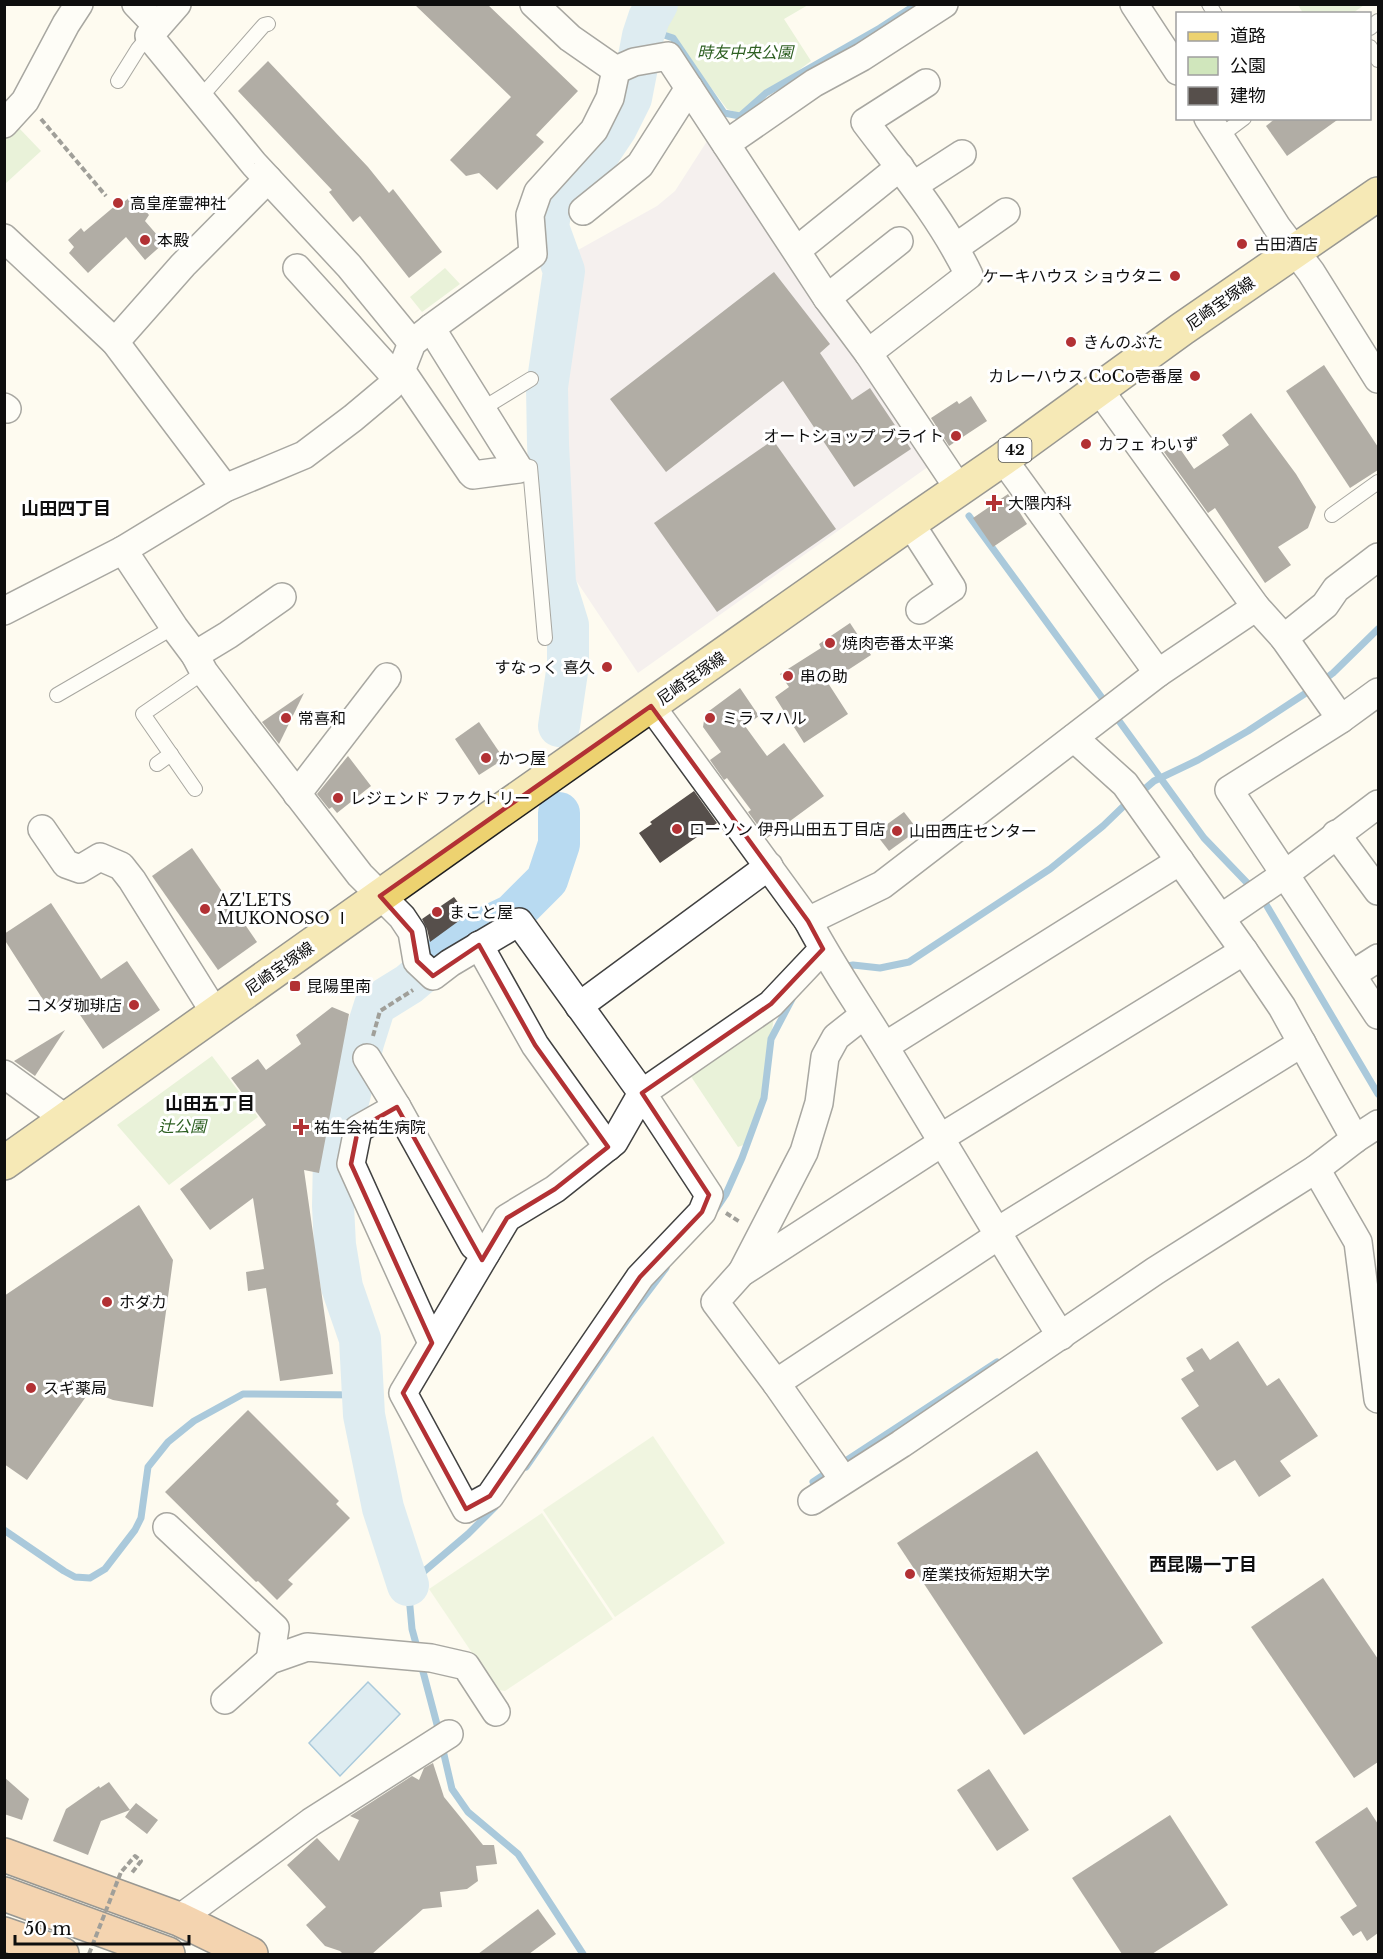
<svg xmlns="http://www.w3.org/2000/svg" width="1383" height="1959" viewBox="0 0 1383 1959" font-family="'Libre Baskerville','Noto Sans JP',serif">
	<rect width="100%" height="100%" fill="#fefbf0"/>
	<polygon fill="#ebe3ec" points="709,138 932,464 638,673 567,567 556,362 576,281 569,255 657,206 675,191"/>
	<g fill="#d0e6bc">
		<polygon points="668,5 808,5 784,19 811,61 741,114 727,109 671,34 653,27"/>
		<polygon points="1298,5 1364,5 1353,13 1303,13"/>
		<polygon points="17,126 41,151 5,184 5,136"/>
		<polygon points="445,268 460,284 422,312 410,297"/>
		<polygon points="774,1017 761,1099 746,1144 738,1147 686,1069"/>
		<polygon points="212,1056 258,1117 169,1185 117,1125"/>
	</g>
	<g fill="#e1eecd">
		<polygon points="653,1436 725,1543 615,1617 543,1510"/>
		<polygon points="542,1513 613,1619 505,1691 497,1690 429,1589"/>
	</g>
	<polygon fill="#b8daf1" stroke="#458dc2" stroke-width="1.5" points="368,1682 400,1714 340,1776 309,1743"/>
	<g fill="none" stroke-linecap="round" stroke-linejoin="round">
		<g stroke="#458dc2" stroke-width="7">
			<polyline points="644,32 661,34 673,38 724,113 740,116 766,93 880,28 917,4"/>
			<polyline points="969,516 1108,706"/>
			<polyline points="1321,682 1333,673 1378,629"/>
			<polyline points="1114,714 1204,838 1253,889"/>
			<polyline points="1140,793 1154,781 1198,760 1248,731 1312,689"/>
			<polyline points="1261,896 1378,1094"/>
			<polyline points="843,967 853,965 880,968 909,962 1050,869 1103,826 1131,799"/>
			<polyline points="716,1209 726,1194 742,1158 764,1098 771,1039 792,999"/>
			<polyline points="841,1464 997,1362"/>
			<polyline points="526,1467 629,1317 666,1268"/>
			<polyline points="813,1482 831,1470"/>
			<polyline points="4,1530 64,1571 75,1577 90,1578 105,1569 135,1530 141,1518 148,1467 168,1442 194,1421 243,1394 363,1395"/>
			<polyline points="418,1651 412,1629 408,1585 468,1534 495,1507"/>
			<polyline points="421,1664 439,1732"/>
			<polyline points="442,1746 452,1789 468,1812 518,1854 583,1954"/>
		</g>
		<g stroke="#b8daf1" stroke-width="42">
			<polyline points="559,726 568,665 568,625 555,583 548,444 547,387 564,271 548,227 551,206 600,152 616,128 631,98 643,36 649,18 657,4"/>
			<polyline points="408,1585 383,1508 364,1415 360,1339 342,1287 335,1245 333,1206 334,1156 363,1043 375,1005 409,984 440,958 474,933 512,915 547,880 559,844 559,813"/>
		</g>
	</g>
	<g fill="#564f4b">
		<polygon points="414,4 487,4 578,91 536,135 544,142 497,190 479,173 466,176 450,160 511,97"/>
		<polygon points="268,61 368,167 389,193 393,189 442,252 409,278 360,216 353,222 329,192 332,190 238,91"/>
		<polygon points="1276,118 1340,118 1287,156 1266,126"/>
		<polygon points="132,195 149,215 145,221 164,243 145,260 126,237 88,273 69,253 74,247 68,240 81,228 84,232 122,200 124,202"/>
		<polygon points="774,272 830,344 820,353 852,400 870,388 911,449 854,487 783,381 666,472 610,399"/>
		<polygon points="1324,365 1378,447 1378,470 1350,488 1286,391"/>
		<polygon points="971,396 987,421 949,446 931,418 957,401 959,404"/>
		<polygon points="1251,413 1296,474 1316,507 1308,528 1278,547 1291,565 1265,583 1215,508 1208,513 1164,452 1176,443 1194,469 1229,445 1222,435"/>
		<polygon points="773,440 836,529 717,612 654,523"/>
		<polygon points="1008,494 1027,524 993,547 973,518"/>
		<polygon points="850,623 871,655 828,683 848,714 804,743 775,697 789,687 780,674 821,648 819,644"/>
		<polygon points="740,688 759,716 745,726 767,756 784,743 824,796 767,838 748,812 751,810 727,778 724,780 710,760 721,752 703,727 705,714"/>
		<polygon points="304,693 279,744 262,722"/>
		<polygon points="479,722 504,759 479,775 455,739"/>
		<polygon points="348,756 371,786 337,813 332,807 329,809 317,794"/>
		<polygon points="694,791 717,823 660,863 639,833 652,824 650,822"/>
		<polygon points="904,812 918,830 889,851 875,833"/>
		<polygon points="192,848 257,942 218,970 152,876"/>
		<polygon points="454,897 467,915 430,942 427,929 422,919"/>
		<polygon points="51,903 101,979 127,961 160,1010 103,1049 68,997 49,1009 4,939 4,934"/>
		<polygon points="332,1007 349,1014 319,1173 304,1170 333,1374 280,1381 266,1288 248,1291 246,1272 264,1269 253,1198 210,1230 180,1189 266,1125 231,1078 258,1059 266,1070 301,1044 296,1035"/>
		<polygon points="65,1030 35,1076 14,1061"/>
		<polygon points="139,1205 173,1260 153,1407 113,1400 90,1391 27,1480 4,1464 4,1296"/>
		<polygon points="1238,1341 1267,1386 1279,1378 1318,1436 1280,1461 1291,1476 1259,1497 1235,1460 1217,1471 1181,1418 1199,1406 1181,1379 1194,1371 1186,1358 1202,1348 1210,1360"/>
		<polygon points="248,1410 339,1501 336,1504 350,1518 288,1580 293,1584 277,1600 258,1581 256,1582 165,1492"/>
		<polygon points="1037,1451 1163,1643 1024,1735 897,1543"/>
		<polygon points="1323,1578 1378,1659 1378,1762 1354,1778 1251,1627"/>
		<polygon points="433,1763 444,1797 483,1845 494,1845 497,1864 476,1866 478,1881 467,1889 440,1892 442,1907 423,1909 372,1954 343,1954 340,1951 325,1946 306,1925 326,1907 287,1865 317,1838 339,1861 359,1820 350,1816 412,1776 419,1780 424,1768"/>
		<polygon points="989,1769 1029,1830 997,1851 957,1790"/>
		<polygon points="4,1777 29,1799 22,1820 4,1814"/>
		<polygon points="109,1782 130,1810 136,1803 158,1820 147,1834 125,1817 130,1810 101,1821 88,1855 53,1841 66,1809 99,1786 100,1788"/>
		<polygon points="1367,1807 1378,1824 1378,1933 1367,1941 1361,1931 1353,1936 1340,1917 1357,1906 1315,1842"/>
		<polygon points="1170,1815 1228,1905 1152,1954 1122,1954 1072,1878"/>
		<polygon points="538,1909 556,1934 529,1954 478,1954"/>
	</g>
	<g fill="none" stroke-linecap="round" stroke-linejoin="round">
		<g stroke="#414141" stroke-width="16">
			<g id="lane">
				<polyline points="1209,4 1215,14"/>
				<polyline points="1370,28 1378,21"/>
				<polyline points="1370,47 1378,60"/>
				<polyline points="118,81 138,49 149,36"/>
				<polyline points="199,99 264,25 268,24"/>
				<polyline points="1220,136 1244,118"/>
				<polyline points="482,409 531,379"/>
				<polyline points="522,465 530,467 545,638"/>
				<polyline points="1332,515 1378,482"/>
				<polyline points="57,695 174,627"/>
				<polyline points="157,764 171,754"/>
				<polyline points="195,789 143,714 204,672"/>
			</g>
		</g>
		<g stroke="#414141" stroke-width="30">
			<g id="street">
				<polyline points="136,4 157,26"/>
				<polyline points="177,4 149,36 254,164 349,266 412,343"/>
				<polyline points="534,4 570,38 616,70"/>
				<polyline points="1134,4 1178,71"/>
				<polyline points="1208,118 1277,227 1311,272 1378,379"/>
				<polyline points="4,124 25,101 66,24 79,4"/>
				<polyline points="726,144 814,83 862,57 944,4"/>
				<polyline points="914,185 962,154"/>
				<polyline points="583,211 640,165 689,88"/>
				<polyline points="4,238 115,342 225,488"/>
				<polyline points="956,247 1006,212"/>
				<polyline points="797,250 900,167"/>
				<polyline points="297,268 391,372 405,376 471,473 473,475 519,469 431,328"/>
				<polyline points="827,298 899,241"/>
				<polyline points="115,342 183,265 268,179"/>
				<path d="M868,353L969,275C942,219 902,171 865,122L926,83"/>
				<polyline points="1098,388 1256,607 1284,638 1341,719"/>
				<polyline points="4,407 7,409"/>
				<polyline points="1003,459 1158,673"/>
				<polyline points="910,523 952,588 920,610"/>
				<polyline points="123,550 174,627 195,655 204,672 241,721 360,875 402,917 412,932 417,961 433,976 450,963 519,922 642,1093 709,1195 702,1212 640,1277 490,1496 466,1509 403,1393 507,1218 555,1189 614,1142 642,1093 771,1004 823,949"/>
				<polyline points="4,611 123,550 225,488 304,455 353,418 390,387 393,379 399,376 412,343 431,328 533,254 530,215 538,192 594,130 610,98 616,70 634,62 668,56 827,298 868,353 959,489"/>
				<polyline points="1284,638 1325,605 1336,589 1378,557"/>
				<polyline points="195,655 228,635 282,597"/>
				<polyline points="1378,692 1341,719 1229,790 1378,1015"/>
				<path d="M651,706L808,921C831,965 860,1006 886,1049C945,1145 1001,1241 1061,1336"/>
				<polyline points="1074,738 1125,784 1244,951 1282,1007 1355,1139"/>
				<polyline points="297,794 387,677"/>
				<polyline points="42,829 66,864 80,869 100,857 121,866 132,880 215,1013"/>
				<polyline points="1336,834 1378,891"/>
				<polyline points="1221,918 1284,875 1378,804"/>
				<polyline points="808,921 882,885 1158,673 1256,607"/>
				<polyline points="479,945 535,1045 608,1147"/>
				<polyline points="1353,974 1378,958"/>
				<polyline points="579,1006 769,866"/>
				<polyline points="885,1046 1180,861"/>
				<polyline points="367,1058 397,1107 474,1246 486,1253"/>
				<polyline points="4,1074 66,1119"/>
				<polyline points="397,1107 358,1129 351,1164 432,1343"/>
				<polyline points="940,1138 1244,951"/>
				<polyline points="1316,1169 1358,1242 1378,1399"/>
				<polyline points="996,1232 1302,1043"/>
				<polyline points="742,1272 804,1152 819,1103 825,1057 836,1037 864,1015"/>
				<polyline points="776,1383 998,1236"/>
				<polyline points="843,1479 776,1383 715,1302 741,1273 943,1142"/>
				<polyline points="812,1501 901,1444 1155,1271 1316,1169 1355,1139 1378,1124"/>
				<polyline points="167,1527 275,1628 270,1660"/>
				<polyline points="225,1700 270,1660 307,1647 431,1658 466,1666 496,1712"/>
				<polyline points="179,1919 311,1822 449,1734"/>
			</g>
		</g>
		<g stroke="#1f1f1f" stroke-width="36">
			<polyline id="primary" points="4,1163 493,816 910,523 1003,459 1182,329 1378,194"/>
		</g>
		<g stroke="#1f1f1f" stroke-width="36">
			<g id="highway">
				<polyline points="4,1855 179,1919 251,1954"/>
				<polyline points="4,1894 168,1954"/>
				<polyline points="4,1934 62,1954"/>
			</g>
		</g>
		<g stroke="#303030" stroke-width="4" stroke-dasharray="6 3" stroke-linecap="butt">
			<polyline points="41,119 106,196"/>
			<polyline points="373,1036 380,1011 413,990"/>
			<polyline points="726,1213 740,1222"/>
			<polyline points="122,1871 135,1856 141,1861 131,1874"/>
		</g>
		<use href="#lane" stroke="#fff" stroke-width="14"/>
		<use href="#street" stroke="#fff" stroke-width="27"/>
		<use href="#primary" stroke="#edd270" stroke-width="33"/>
		<use href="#highway" stroke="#e8a463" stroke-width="33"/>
		<polyline stroke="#303030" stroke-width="4" stroke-dasharray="6 3" stroke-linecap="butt" points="89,1954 121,1872"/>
	</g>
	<path d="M0 0H1383V1959H0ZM651,706L808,921L823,949L771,1004L642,1093L709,1195L702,1212L640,1277L490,1496L466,1509L403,1393L432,1343L351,1164L358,1129L397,1107L482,1260L507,1218L555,1189L608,1147L535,1045L479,945L433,976L417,961L412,932L380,896Z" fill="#fefbf0" fill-opacity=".55" fill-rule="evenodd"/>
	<path fill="none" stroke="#b23134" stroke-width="4.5" stroke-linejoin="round" d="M651,706L808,921L823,949L771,1004L642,1093L709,1195L702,1212L640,1277L490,1496L466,1509L403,1393L432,1343L351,1164L358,1129L397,1107L482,1260L507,1218L555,1189L608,1147L535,1045L479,945L433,976L417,961L412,932L380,896Z"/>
	<g fill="#b23134" stroke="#fff" stroke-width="2">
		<circle cx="118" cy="203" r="6"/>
		<circle cx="145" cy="240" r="6"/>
		<circle cx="1242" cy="244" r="6"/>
		<circle cx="1175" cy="276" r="6"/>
		<circle cx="1071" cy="342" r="6"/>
		<circle cx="1195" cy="376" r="6"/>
		<circle cx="956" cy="436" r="6"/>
		<circle cx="1086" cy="444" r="6"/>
		<path d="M991 494h6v6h6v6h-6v6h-6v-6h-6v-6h6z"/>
		<circle cx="830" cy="643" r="6"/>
		<circle cx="607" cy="667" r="6"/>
		<circle cx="788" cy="676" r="6"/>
		<circle cx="286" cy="718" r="6"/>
		<circle cx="710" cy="718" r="6"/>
		<circle cx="486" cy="758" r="6"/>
		<circle cx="338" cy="798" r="6"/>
		<circle cx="677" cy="829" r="6"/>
		<circle cx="897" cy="831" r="6"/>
		<circle cx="205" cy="909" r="6"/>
		<circle cx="437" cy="912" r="6"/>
		<rect x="289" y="980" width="12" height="12" rx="3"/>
		<circle cx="134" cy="1005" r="6"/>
		<path d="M298 1118h6v6h6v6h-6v6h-6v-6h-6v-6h6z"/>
		<circle cx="107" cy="1302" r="6"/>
		<circle cx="31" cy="1388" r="6"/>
		<circle cx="910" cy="1574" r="6"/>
	</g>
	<g text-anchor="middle" stroke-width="6" stroke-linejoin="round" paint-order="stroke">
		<rect fill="#fff" stroke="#565656" stroke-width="1.5" x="998.5" y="438" width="33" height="24" rx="4.5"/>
		<g font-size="15" font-weight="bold" fill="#0e0e0e">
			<text x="1015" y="455">42</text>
		</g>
		<g font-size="16" font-style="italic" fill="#2e6023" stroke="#fff">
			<text x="745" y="58">時友中央公園</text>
			<text x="182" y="1132">辻公園</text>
		</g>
		<g font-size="16" fill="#0e0e0e" stroke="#fff" text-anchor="start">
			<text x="130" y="209">高皇産霊神社</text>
			<text x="157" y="246">本殿</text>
			<text x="1254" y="250">古田酒店</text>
			<text x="1163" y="282" text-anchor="end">ケーキハウス ショウタニ</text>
			<text x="1083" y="348">きんのぶた</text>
			<text x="1183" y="382" text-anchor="end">カレーハウス CoCo壱番屋</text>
			<text x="944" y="442" text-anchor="end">オートショップ ブライト</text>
			<text x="1098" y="450">カフェ わいず</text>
			<text x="1008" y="509">大隈内科</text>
			<text x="842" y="649">焼肉壱番太平楽</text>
			<text x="595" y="673" text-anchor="end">すなっく 喜久</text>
			<text x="800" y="682">串の助</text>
			<text x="298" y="724">常喜和</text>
			<text x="722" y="724">ミラ マハル</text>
			<text x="498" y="764">かつ屋</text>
			<text x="350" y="804">レジェンド ファクトリー</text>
			<text x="689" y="835">ローソン 伊丹山田五丁目店</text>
			<text x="909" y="837">山田西庄センター</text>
			<text x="217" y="906">AZ'LETS<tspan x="217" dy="18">MUKONOSO Ⅰ</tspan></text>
			<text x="449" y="918">まこと屋</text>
			<text x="307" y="992">昆陽里南</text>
			<text x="122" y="1011" text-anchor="end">コメダ珈琲店</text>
			<text x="314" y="1133">祐生会祐生病院</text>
			<text x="119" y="1308">ホダカ</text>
			<text x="43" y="1394">スギ薬局</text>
			<text x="922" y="1580">産業技術短期大学</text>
		</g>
		<g font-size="16" fill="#0e0e0e" stroke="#fff">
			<text transform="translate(1220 303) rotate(-35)" y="6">尼崎宝塚線</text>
			<text transform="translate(691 678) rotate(-35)" y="6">尼崎宝塚線</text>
			<text transform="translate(279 968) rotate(-35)" y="6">尼崎宝塚線</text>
		</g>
		<g font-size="18" font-weight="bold" fill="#0e0e0e" stroke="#fff">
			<text x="66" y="515">山田四丁目</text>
			<text x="210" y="1110">山田五丁目</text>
			<text x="1203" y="1571">西昆陽一丁目</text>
		</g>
	</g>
	<rect width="1383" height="1959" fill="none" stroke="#0e0e0e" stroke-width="12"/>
	<rect x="1176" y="12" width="195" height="108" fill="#ffffff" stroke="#9f9f9f" stroke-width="1.5"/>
	<rect x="1188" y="32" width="30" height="9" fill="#edd270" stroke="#9f9f9f" stroke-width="1.5"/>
	<text x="1230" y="42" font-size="18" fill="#0e0e0e">道路</text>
	<rect x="1188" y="57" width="30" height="18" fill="#d0e6bc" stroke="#9f9f9f" stroke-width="1.5"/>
	<text x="1230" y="72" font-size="18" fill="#0e0e0e">公園</text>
	<rect x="1188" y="87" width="30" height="18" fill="#564f4b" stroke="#9f9f9f" stroke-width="1.5"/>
	<text x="1230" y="102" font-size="18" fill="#0e0e0e">建物</text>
	<path d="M15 1935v9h174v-9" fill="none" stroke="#0e0e0e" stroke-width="3"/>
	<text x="24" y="1935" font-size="18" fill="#0e0e0e" stroke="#ffffff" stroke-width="4.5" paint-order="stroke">50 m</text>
</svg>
